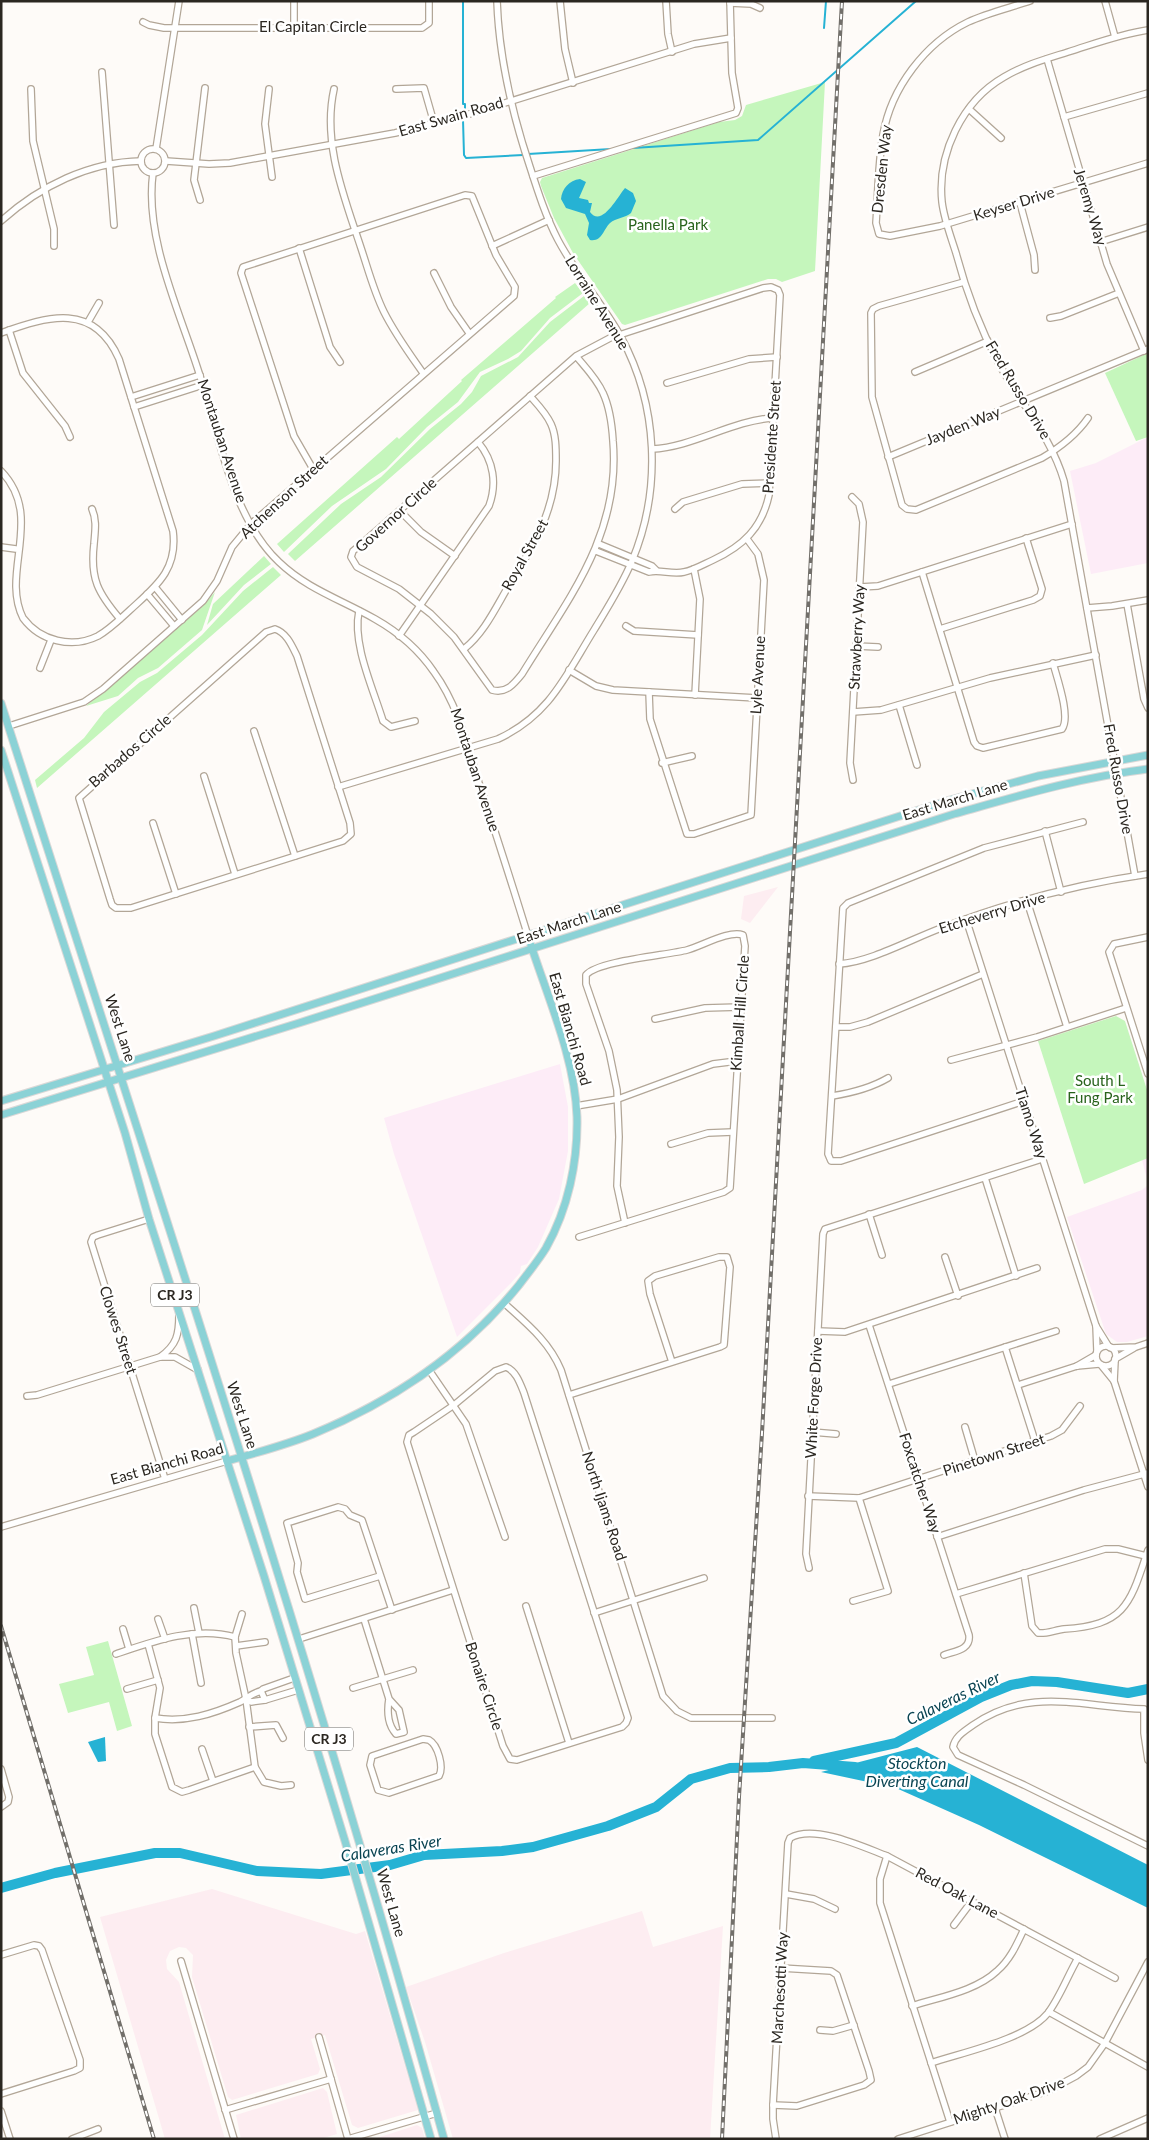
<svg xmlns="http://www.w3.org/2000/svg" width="1149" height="2140" viewBox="0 0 1149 2140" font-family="Lato,sans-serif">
	<rect width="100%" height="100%" fill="#fefbf8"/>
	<g fill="#fdedf1">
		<polygon points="778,887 750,923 741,919 744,896"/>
		<polygon points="212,1889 356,1934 365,1931 418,2110 358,2128 352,2125 325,2035 311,2039 320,2069 318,2074 232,2100 228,2097 192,1977 193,1955 186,1948 179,1947 170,1951 166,1960 167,1969 179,1982 225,2139 165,2139 100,1917"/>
		<polygon points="642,1911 653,1947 723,1926 710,2139 453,2139 425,2042 406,1987 504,1953"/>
		<polygon points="323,2088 327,2092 337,2134 320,2139 241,2139 236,2115"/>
		<polygon points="417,2125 422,2128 425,2139 374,2139"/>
	</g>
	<g fill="#fdecf7">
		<polygon points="1148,437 1148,563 1091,574 1070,471 1096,463"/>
		<polygon points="560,1064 568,1107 568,1151 559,1199 538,1247 527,1264 521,1266 520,1273 510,1284 457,1337 394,1154 384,1118"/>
		<polygon points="1148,1158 1148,1336 1127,1342 1117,1342 1106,1334 1067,1217 1142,1190 1147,1186 1147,1179 1142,1160"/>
	</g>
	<g fill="#c5f6bc">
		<polygon points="825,82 815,271 782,282 776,279 768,279 625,325 622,324 573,253 554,218 541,186 540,182 542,178 719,122 735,120 742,116 746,105"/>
		<polygon points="575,283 583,293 550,318 521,351 508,359 480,372 458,402 427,427 386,469 332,506 284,552 277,544 397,437 399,439 462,381 461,380 556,298 555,297"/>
		<polygon points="584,296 590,303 295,561 288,554 341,504 381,477 430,429 461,404 472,392 481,376 518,357 550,322"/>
		<polygon points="1148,353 1148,437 1136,441 1105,373"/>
		<polygon points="264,556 271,564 244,585 207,625 213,604"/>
		<polygon points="273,567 281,575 37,788 35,780 84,738 104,712 140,682 157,673 202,635 243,591"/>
		<polygon points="215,592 202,630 158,668 138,678 118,696 86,706 203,606"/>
		<polygon points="1116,1016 1125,1021 1148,1093 1148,1158 1084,1184 1038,1041"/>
		<polygon points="108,1641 132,1726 117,1731 109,1702 68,1713 59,1684 94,1675 86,1647"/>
	</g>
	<g fill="#26b2d4">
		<path d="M580,179L586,182L579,198L588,200L589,203H592L590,212C602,228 618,196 625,188L633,193L636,201L631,213C625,218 616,218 610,223C603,230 602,242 590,240L587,235L589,223L585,214L566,208L561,199C562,189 569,180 580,179Z"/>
		<polygon points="105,1737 106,1761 98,1762 88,1742"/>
		<polygon points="917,1747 1148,1865 1148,1908 979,1825 896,1788 821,1772"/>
	</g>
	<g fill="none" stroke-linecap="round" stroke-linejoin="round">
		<g stroke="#26b2d4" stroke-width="2">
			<polyline points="463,1 463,104 465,104 465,113"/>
			<polyline points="824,28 826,1"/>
			<polyline points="465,118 463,120 464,155 466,158 523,155"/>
			<polyline points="633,148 758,140 916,1"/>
			<polyline points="528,154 611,149"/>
		</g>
		<g stroke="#26b2d4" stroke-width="10">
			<polyline points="814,1761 896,1743 981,1697 1011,1685 1032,1681 1057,1682 1128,1693 1148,1689"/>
			<polyline points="1,1888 55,1873 155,1853 180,1853 257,1871 321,1874 390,1865 424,1855 502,1851 533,1847 608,1826 656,1807 691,1779 730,1768 769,1767 803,1763 855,1767"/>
		</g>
		<g stroke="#b2a697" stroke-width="8">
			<g id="minor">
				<polyline points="560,1 565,49 573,83"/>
				<polyline points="666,1 668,34 672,52"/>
				<path d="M1030,1C1009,8 987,13 968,22C925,43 891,88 883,135C878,164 878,194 876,223L879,234L890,236L940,226L1148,163"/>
				<polyline points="1105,1 1115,37"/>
				<polyline points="730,3 751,4 760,8"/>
				<polyline points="143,22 149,25 164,28 422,28 429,23 429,1"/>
				<polyline points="294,27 294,1"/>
				<polyline points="1047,59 1107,264 1144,351"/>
				<polyline points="102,72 114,225"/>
				<polyline points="31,89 33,141 54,229 54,246"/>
				<polyline points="269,89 265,124 272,177"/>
				<path d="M334,89C322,143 344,196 361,248C368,269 374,292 384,312C395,334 409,353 423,373"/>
				<polyline points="396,89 424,88 434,123"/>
				<polyline points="969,109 1001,138"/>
				<polyline points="1064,117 1148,93"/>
				<polyline points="156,149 179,1"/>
				<circle cx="153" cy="161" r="12"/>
				<polyline points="166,161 209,164 230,163 395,133 460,117 694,44 731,38"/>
				<path d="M153,173C144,239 181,314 200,376C219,435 232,518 279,562C307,589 342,600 375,619C398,632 419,650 434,672C458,705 467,744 479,783C496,834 512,884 528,936"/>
				<polyline points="533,176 736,113 738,108 732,73 730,1"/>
				<polyline points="200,200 194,180 205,88"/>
				<polyline points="1020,203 1034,255 1035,270"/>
				<path d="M1,221C40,186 89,162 141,161"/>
				<polyline points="1100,242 1148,227"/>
				<polyline points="492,246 549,220"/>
				<polyline points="299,248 330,347 340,362"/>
				<polyline points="434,273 451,307 469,333"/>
				<path d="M964,282L879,306L873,309L871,313L872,397L902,505L907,509L916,510L1042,458C1059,448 1077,434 1088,418"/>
				<polyline points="1050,318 1061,316 1119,293"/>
				<polyline points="88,322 99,303"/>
				<polyline points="9,330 23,373 65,426 70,437"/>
				<path d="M1,333C48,316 94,302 119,359L173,531C178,570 156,586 130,610C120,619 110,629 98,636C72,649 40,641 23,618C0,572 45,517 1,471"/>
				<path d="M576,356C586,368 597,379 603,393C610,408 612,425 613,441C621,535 568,599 522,674C514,684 506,694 492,690L454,637L431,614L399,589L357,567L351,557L353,551L359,546L576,356L610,338L763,288L771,287L778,290L780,295L769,495C762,528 743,546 713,560C704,564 694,570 684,572C672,575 660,569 649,572L596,551"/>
				<polyline points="915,372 988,341"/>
				<polyline points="667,383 749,359 777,357"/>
				<polyline points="131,397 200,375"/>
				<polyline points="134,407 203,385"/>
				<path d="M652,449C693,447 731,421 772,418"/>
				<polyline points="888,457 1148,349"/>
				<polyline points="852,497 859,504 863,522 850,763 853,780"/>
				<path d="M92,509C97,520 95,531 94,544C90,579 98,593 120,619"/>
				<polyline points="675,509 683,502 742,484 770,483"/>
				<polyline points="400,511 421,532 455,556"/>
				<polyline points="599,544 652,566 656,570"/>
				<polyline points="1,547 16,549"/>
				<polyline points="694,569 700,599 695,695"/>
				<path d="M922,572L974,742L977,746L983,748L1062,729C1071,717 1057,678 1053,663"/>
				<polyline points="155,587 182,620"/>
				<polyline points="860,587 878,586 1072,524"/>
				<polyline points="147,594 174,626"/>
				<polyline points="1127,604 1144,699 1148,708"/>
				<polyline points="1087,608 1112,606 1148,600"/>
				<path d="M359,611C352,644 373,688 383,721L391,727L415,721"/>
				<polyline points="626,626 634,631 698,635"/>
				<path d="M275,629C287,633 292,646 297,656L350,823L351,834L343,841L131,908H116L112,905L110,899L79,798L266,632Z"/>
				<polyline points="940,629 1033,600 1040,596 1042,589 1026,538"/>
				<path d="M399,636L489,506C497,484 494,461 478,442"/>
				<polyline points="856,646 878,647"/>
				<path d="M464,649C484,633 495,609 508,587C533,547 556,510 556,461C556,448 556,435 551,424C546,413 538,405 530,396"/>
				<polyline points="40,668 51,640"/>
				<polyline points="569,670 596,686 613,690 757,698"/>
				<polyline points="649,692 650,719 687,834 694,834 751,815 764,580 758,554 747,539"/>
				<polyline points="899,705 917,765"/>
				<polyline points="853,712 881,710 990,678 1096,655"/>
				<polyline points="9,726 84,702 103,689 203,601 217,581 232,547 251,524 514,296 515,287 496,255 472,196 465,195 243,267 241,273 294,436 313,469"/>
				<polyline points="254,731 295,856"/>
				<polyline points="662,763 692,756"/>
				<polyline points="204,776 235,874"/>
				<path d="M338,787L498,739C550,715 566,675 594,630C608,607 622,585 632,561C662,489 658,405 621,337C602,303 576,274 558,240C546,217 538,192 530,167C512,113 499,59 497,1"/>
				<polyline points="153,823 176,894"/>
				<polyline points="1045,831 1061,892"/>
				<path d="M1135,876L1064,481C1051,436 1020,403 998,362C980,328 966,291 956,253C951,237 944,219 942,202C937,154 962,101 1004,77C1024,65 1046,59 1068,52C1094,44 1120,34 1148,30"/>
				<polyline points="1027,901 1067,1027"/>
				<polyline points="966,919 1096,1326 1109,1347"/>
				<polyline points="1148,937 1114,944 1109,952 1148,1074"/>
				<path d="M839,964C871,962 913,938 944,927C1009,902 1079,884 1148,874"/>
				<polyline points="655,1019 705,1008 740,1007"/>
				<polyline points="836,1027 850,1027 868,1022 983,974"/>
				<polyline points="951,1060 1037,1037 1126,1008"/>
				<path d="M832,1096C851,1093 871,1088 888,1078"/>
				<polyline points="1024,1101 841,1161 831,1161 828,1154 843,908 848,903 984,848 1083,822"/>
				<polyline points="576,1106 618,1099 713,1064 737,1061"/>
				<polyline points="671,1144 708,1133 733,1132"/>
				<polyline points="985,1178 1016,1276"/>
				<polyline points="869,1214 882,1255"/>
				<polyline points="149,1219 98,1235 93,1237 91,1242 165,1479"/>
				<path d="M579,1237L724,1192L730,1188L745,946L743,935C729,930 702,946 687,950C668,955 597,961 586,975V984L609,1051L617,1090L619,1137L617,1186L625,1223"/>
				<polyline points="945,1257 958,1296"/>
				<path d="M504,1303C526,1323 549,1341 561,1370L663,1696L677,1711L691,1718H772"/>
				<path d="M179,1315C179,1334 177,1345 160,1357H175L198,1370"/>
				<path d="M869,1325L969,1635C971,1650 955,1651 944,1655"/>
				<polyline points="1096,1326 1097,1351"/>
				<polyline points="818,1331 845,1332 1037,1268"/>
				<circle cx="1106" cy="1356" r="10"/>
				<polyline points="1005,1347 1035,1441"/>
				<polyline points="1111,1348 1136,1347 1148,1343"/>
				<polyline points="1115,1359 1134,1348"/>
				<polyline points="1101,1365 1114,1381 1148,1487"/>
				<polyline points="1077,1366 1096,1355"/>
				<path d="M506,1367C516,1371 520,1383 524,1393L628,1718L626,1723L622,1727L517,1760L510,1759L503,1746L407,1442L409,1435L414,1432L454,1405L495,1371Z"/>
				<polyline points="429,1370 466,1424 505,1537"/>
				<polyline points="1114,1381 1115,1361"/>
				<polyline points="889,1384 1056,1331"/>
				<polyline points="1018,1385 1077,1366 1099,1364"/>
				<polyline points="569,1395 720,1347 724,1345 730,1267 727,1257 719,1257 655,1276 648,1281 650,1294 672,1362"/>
				<polyline points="27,1396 37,1395 160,1357"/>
				<polyline points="965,1427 975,1461"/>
				<polyline points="812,1432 836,1434"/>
				<polyline points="808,1496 859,1498 1051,1436 1062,1430 1080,1406"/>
				<polyline points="1,1527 227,1461"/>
				<polyline points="937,1537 1084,1490 1148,1473"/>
				<polyline points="809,1568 806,1554 823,1234 825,1229 1042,1159"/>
				<path d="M1024,1573L1032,1626L1038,1633C1047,1634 1055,1630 1064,1629C1126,1625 1130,1604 1148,1550"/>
				<polyline points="380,1576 305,1599 297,1572 298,1563 287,1523 338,1507 345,1509 350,1515 362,1520 392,1610"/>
				<polyline points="956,1594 1105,1549 1118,1549 1146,1556"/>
				<polyline points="853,1601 888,1591 859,1498"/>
				<polyline points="526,1606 569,1743"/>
				<polyline points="194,1608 199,1633"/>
				<polyline points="594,1613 704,1578"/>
				<polyline points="242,1614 235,1637 236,1653 246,1699 255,1767 264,1782 281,1786 291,1785"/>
				<polyline points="158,1619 165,1639"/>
				<path d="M364,1619L389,1699L399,1710L404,1732L396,1734C387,1724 387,1711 389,1699"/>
				<polyline points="123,1629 129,1649"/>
				<polyline points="192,1634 201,1683"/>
				<polyline points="299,1639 453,1590"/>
				<polyline points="148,1644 160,1688 155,1718 155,1734 172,1787 182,1792 189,1790 255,1767"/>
				<polyline points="236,1646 265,1642"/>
				<path d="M116,1654C154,1641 195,1626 235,1637"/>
				<polyline points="294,1678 263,1689 261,1691 265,1700 298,1690"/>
				<polyline points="353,1688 413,1670"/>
				<polyline points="127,1689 158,1680"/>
				<polyline points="246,1699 251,1702 265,1700"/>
				<path d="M155,1718C185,1723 213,1714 240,1702C248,1698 252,1693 261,1691"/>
				<polyline points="249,1727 276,1725 283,1738"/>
				<path d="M423,1739L429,1740C438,1745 444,1767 439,1776L389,1793L378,1790L370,1765L372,1756Z"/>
				<polyline points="202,1749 213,1781"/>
				<path d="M1148,1760L1144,1733V1709C1081,1707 1029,1686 973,1725C965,1731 955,1736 953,1747L958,1755L1024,1785L1148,1846"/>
				<polyline points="1,1769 9,1797 8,1802 1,1807"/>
				<polyline points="887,1856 880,1879 880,1903 950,2122"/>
				<polyline points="786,1894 814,1899 835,1909"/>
				<polyline points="954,1925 972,1901"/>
				<polyline points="1,1955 34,1945 39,1946 42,1950 80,2060 80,2068 74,2071 1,2094"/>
				<polyline points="181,1961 234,2139"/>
				<path d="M912,2006C940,1997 976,1991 997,1971C1010,1960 1017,1944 1024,1929"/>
				<polyline points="1049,2012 1148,2067"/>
				<polyline points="820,2030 833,2031 854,2025"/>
				<polyline points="319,2037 348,2139 437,2113"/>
				<path d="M931,2063C964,2052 1027,2039 1048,2013C1060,1997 1068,1975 1078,1958"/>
				<polyline points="773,2105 797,2106 864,2085 871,2080 869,2071 837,1975 831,1971 781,1968"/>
				<polyline points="995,2108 1005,2139"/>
				<polyline points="225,2110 331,2079"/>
				<polyline points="1,2111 10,2139"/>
				<polyline points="72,2139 98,2129"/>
				<path d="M776,2139L773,2119V2105L788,1843L790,1838C815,1824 863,1847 887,1856L1115,1978"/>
				<polyline points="898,2139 1048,2091 1076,2076 1088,2067 1105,2043 1148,1962"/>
				<polyline points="1100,2139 1148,2118"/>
			</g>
		</g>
		<g stroke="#d9d8d7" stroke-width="9">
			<g id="major">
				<path d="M1,703C153,1180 311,1656 444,2139"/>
				<polyline points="1,750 125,1133 149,1219 264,1576 345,1841 431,2139"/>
				<polyline points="1,1101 214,1036 950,800 1038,776 1148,755"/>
				<path d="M1,1115L299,1023L954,814C1018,796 1081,777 1148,769"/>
				<path d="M227,1461C256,1453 286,1445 313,1434C393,1401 465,1352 519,1285C528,1273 538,1261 546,1248C568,1209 578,1162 577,1117C575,1056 546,994 528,936"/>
			</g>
		</g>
		<use href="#minor" stroke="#fff" stroke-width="5.5"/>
		<use href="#major" stroke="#8bd2d6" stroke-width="7"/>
		<g stroke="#726f6a" stroke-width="4">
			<g id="rail">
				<polyline points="1,1626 154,2139"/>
				<polyline points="722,2139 739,1797 762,1433 842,1"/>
			</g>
		</g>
		<use href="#rail" stroke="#fff" stroke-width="2" stroke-dasharray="5.5" stroke-linecap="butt"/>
	</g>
	<g text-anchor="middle" stroke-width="5" stroke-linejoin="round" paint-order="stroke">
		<g fill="#fff" stroke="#6b6864" stroke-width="1">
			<rect x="151" y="1283.5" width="48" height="23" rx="4"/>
			<rect x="305" y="1727.5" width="48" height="23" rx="4"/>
		</g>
		<g font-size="14" font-weight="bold" fill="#2b2721">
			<text x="175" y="1300">CR J3</text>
			<text x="329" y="1744">CR J3</text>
		</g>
		<g font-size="15" fill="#2b2721" stroke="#fff">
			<text x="313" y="32">El Capitan Circle</text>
			<text transform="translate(451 117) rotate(-16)" y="5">East Swain Road</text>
			<text transform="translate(882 169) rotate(-84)" y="5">Dresden Way</text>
			<text transform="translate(1014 204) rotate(-17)" y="5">Keyser Drive</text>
			<text transform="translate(1090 207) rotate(73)" y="5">Jeremy Way</text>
			<text transform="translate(597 303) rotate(58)" y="5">Lorraine Avenue</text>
			<text transform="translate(1018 390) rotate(59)" y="5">Fred Russo Drive</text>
			<text transform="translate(963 426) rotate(-22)" y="5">Jayden Way</text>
			<text transform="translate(772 437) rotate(-86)" y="5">Presidente Street</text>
			<text transform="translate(222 441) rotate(72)" y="5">Montauban Avenue</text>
			<text transform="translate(284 497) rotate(-43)" y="5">Atchenson Street</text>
			<text transform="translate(396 515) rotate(-42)" y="5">Governor Circle</text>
			<text transform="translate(525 555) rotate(-61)" y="5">Royal Street</text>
			<text transform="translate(857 637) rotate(-87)" y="5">Strawberry Way</text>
			<text transform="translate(758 675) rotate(-87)" y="5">Lyle Avenue</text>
			<text transform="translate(130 751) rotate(-41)" y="5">Barbados Circle</text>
			<text transform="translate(475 770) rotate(72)" y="5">Montauban Avenue</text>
			<text transform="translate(1118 779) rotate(80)" y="5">Fred Russo Drive</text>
			<text transform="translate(955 800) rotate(-17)" y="5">East March Lane</text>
			<text transform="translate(992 913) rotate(-17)" y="5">Etcheverry Drive</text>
			<text transform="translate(569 923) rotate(-18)" y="5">East March Lane</text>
			<text transform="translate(740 1013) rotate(-86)" y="5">Kimball Hill Circle</text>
			<text transform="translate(120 1028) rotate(72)" y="5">West Lane</text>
			<text transform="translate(570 1029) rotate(74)" y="5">East Bianchi Road</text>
			<text transform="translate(1031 1123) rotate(72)" y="5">Tiamo Way</text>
			<text transform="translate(118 1330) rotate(72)" y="5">Clowes Street</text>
			<text transform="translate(814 1398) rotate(-87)" y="5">White Forge Drive</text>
			<text transform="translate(242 1415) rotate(72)" y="5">West Lane</text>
			<text transform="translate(994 1455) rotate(-18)" y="5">Pinetown Street</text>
			<text transform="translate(167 1464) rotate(-16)" y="5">East Bianchi Road</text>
			<text transform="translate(920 1483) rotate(72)" y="5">Foxcatcher Way</text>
			<text transform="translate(604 1506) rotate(72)" y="5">North Ijams Road</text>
			<text transform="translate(484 1686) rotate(72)" y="5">Bonaire Circle</text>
			<text transform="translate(957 1893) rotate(28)" y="5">Red Oak Lane</text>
			<text transform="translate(391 1903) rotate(74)" y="5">West Lane</text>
			<text transform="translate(780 1988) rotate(-87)" y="5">Marchesotti Way</text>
			<text transform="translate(1009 2101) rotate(-19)" y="5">Mighty Oak Drive</text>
		</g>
		<g font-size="15" fill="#28631c" stroke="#fff">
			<text x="668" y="230">Panella Park</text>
			<text x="1100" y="1086">South L<tspan x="1100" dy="17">Fung Park</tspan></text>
		</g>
		<g font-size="16" font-style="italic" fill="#0a4452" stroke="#fff">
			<text transform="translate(953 1698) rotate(-26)" y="6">Calaveras River</text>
			<text x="917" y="1769">Stockton<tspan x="917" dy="18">Diverting Canal</tspan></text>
			<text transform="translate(391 1848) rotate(-9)" y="6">Calaveras River</text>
		</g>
	</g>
	<rect width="1149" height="2140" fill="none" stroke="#2b2721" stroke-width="5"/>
</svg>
